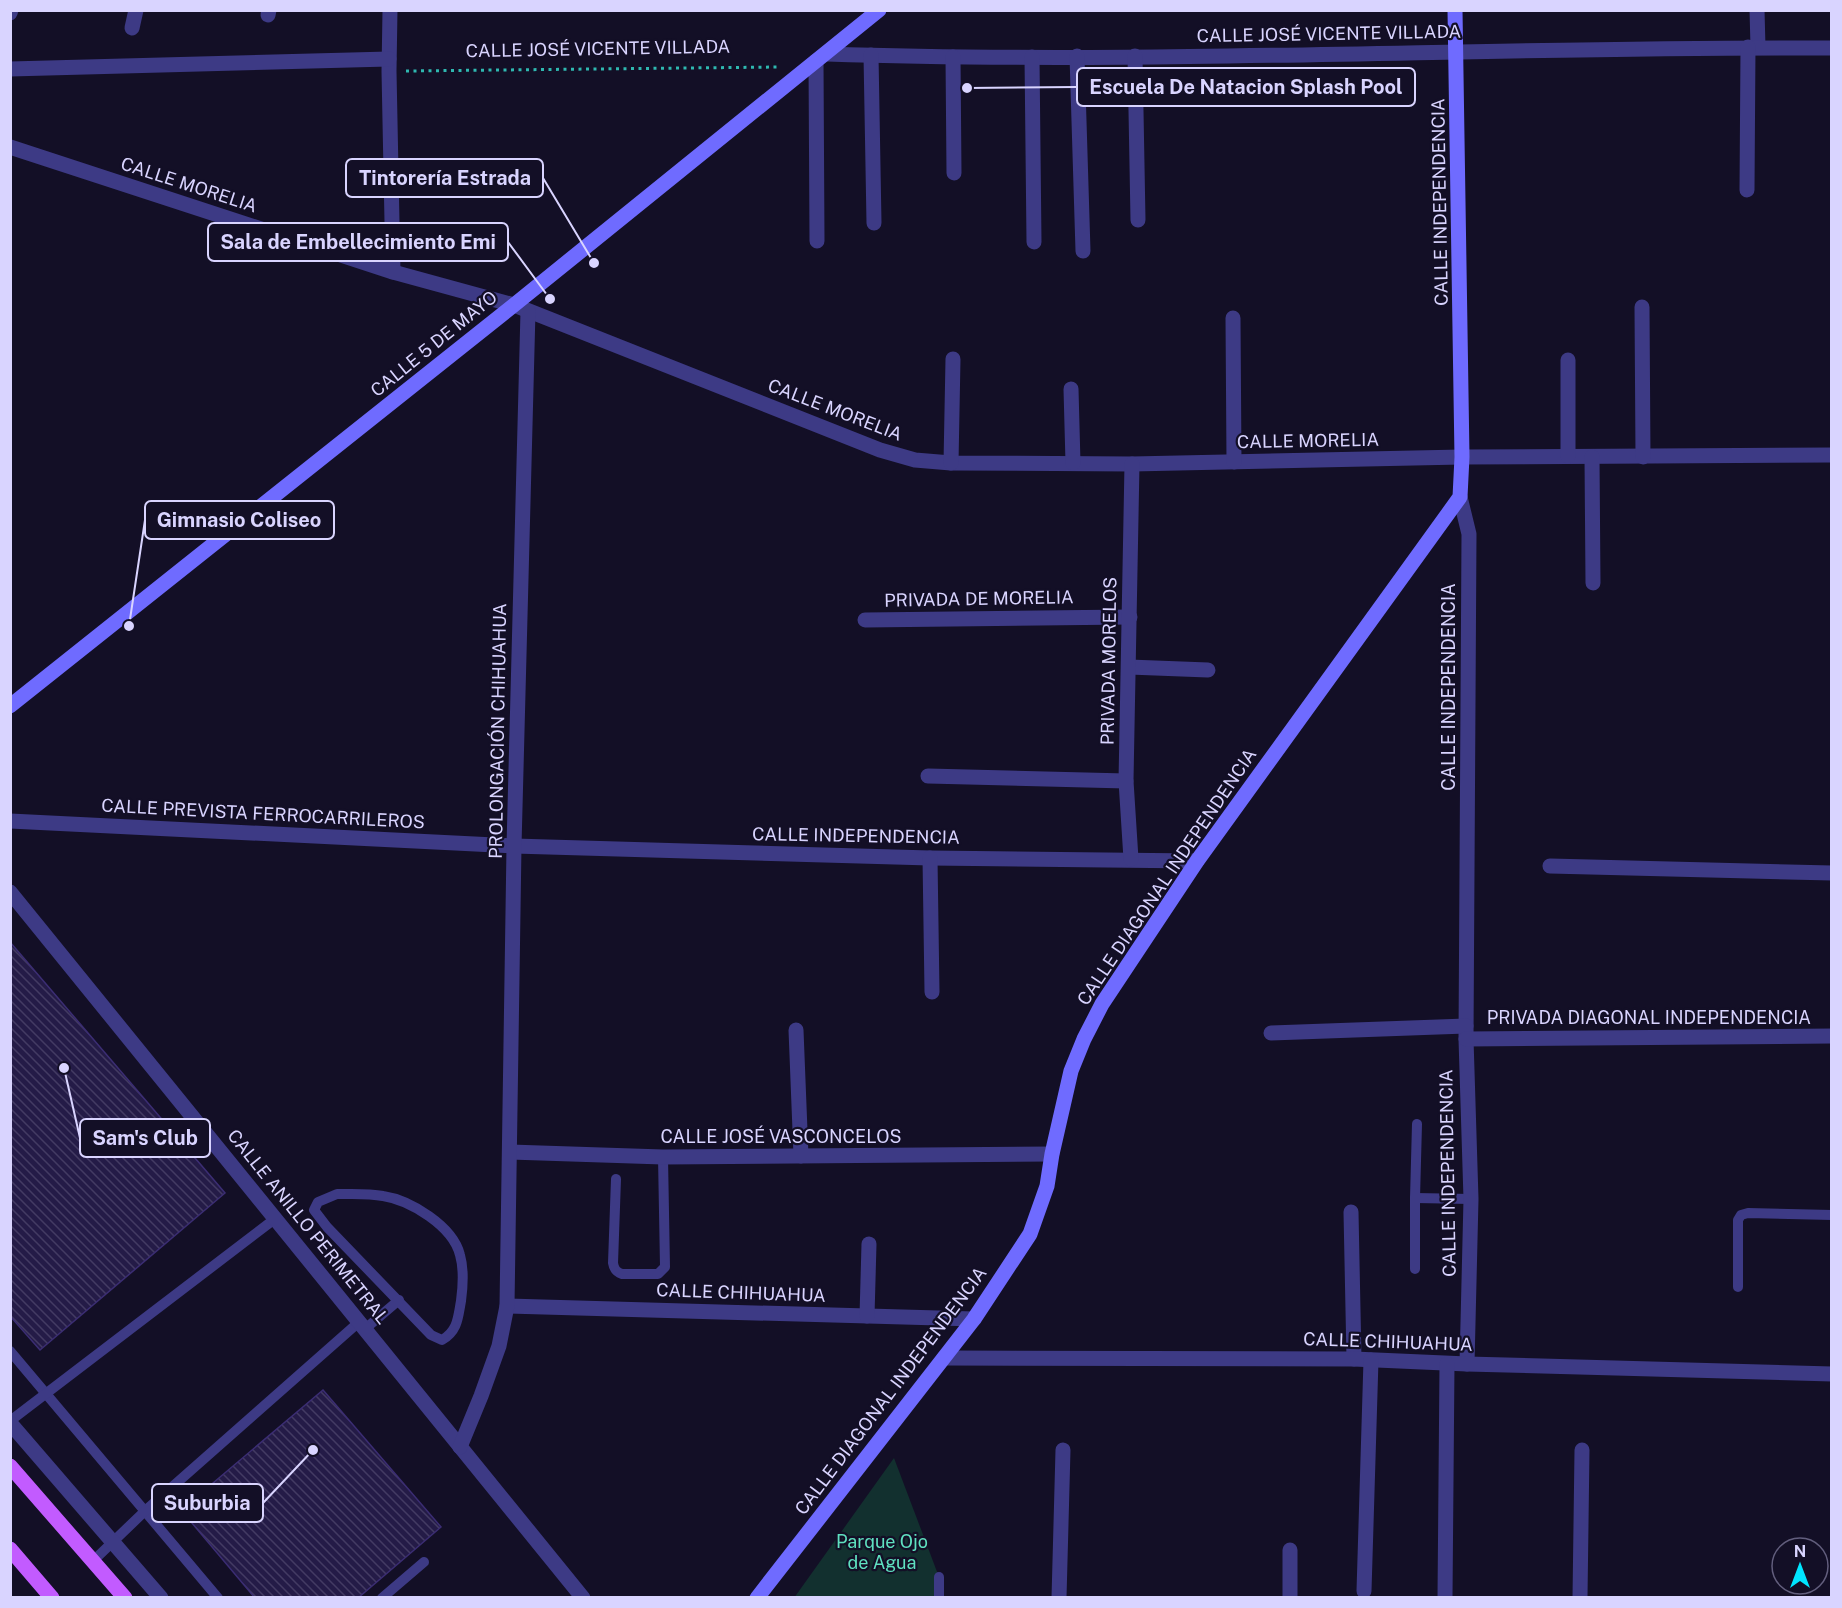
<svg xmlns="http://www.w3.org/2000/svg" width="1842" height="1608" viewBox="0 0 1842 1608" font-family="'Public Sans',sans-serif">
	<defs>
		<pattern id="building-back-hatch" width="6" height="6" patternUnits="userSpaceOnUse" patternTransform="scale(1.5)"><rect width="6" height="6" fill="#241b47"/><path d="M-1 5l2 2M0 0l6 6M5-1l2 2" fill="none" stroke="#433b63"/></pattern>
	</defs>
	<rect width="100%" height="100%" fill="#130f26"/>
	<polygon fill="#12302f" points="894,1458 939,1577 936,1597 794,1598"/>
	<g fill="url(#building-back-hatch)" stroke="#3b2d73" stroke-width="1.5">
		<polygon points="10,942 225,1193 40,1350 10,1316"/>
		<polygon points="323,1390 441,1527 358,1598 255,1598 181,1510"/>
	</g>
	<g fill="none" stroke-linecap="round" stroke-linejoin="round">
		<polyline stroke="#2fb8b0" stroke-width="3" stroke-dasharray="3 4.5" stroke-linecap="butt" points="406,71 780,67"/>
		<g stroke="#3d3a85" stroke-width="10">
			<path d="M616,1179L613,1263C614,1269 616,1272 622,1274H658L665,1267L663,1157"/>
			<path d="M337,1194C352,1194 368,1193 383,1196C410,1200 453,1226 460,1255C464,1269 463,1286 461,1301C458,1317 458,1331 442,1340L431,1335L327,1227L314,1210L318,1202Z"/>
			<polyline points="1415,1198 1471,1199"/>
			<polyline points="1415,1269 1415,1198 1417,1124"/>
			<polyline points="1738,1287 1738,1220 1741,1215 1748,1213 1832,1215"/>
			<polyline points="365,1329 399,1300"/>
			<polyline points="10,1351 218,1598"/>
			<polyline points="10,1421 276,1218"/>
			<polyline points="93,1561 146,1510 359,1322"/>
			<polyline points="382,1598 424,1562"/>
			<polyline points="939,1598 939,1577"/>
		</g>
		<g stroke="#3d3a85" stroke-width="15">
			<polyline points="390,10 389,71 393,272"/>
			<polyline points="1757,10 1758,47"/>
			<polyline points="10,13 11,10"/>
			<polyline points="268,15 269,10"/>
			<polyline points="132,28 136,10"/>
			<path d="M827,54C1162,65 1497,46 1832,48"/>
			<polyline points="871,55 874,223"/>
			<polyline points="1077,56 1083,251"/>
			<polyline points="1135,56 1138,220"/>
			<polyline points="953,57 954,173"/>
			<polyline points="1032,57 1034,242"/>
			<polyline points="816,61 817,241"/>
			<polyline points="10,69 389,59"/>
			<polyline points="10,147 393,272 514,305 880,450 915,460 951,463 1132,464 1462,457 1832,455"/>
			<polyline points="1747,190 1748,47"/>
			<polyline points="1642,307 1643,457"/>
			<polyline points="1233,318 1234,462"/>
			<polyline points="1071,389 1073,463"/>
			<polyline points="1568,456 1568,360"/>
			<polyline points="1592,457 1593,583"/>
			<polyline points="951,463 953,359"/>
			<polyline points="1460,497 1469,534 1466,1039 1471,1199 1467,1364"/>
			<polyline points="865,620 1130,617"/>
			<polyline points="1129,667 1208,670"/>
			<polyline points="928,776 1126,781"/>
			<polyline points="10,821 514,846 930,858 1197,861"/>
			<polyline points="930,858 932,992"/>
			<polyline points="1131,859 1126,781 1132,464"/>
			<polyline points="1550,866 1832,873"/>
			<polyline points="10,892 583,1598"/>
			<polyline points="796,1030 801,1156"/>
			<polyline points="1271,1033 1466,1026"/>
			<polyline points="1466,1039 1832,1036"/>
			<polyline points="510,1152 663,1157 1052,1154"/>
			<polyline points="1351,1212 1354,1359"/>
			<polyline points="507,1306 974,1319"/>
			<polyline points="867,1316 869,1244"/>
			<polyline points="944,1358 1354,1359 1467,1364 1832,1374"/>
			<polyline points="10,1423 161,1598"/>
			<polyline points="460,1447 481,1396 499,1346 507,1306 514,846 528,311"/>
			<polyline points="1364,1591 1371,1360"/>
			<polyline points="1059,1598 1063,1450"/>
			<polyline points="1290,1598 1290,1550"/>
			<polyline points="1445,1598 1447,1364"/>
			<polyline points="1580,1598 1582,1450"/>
		</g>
		<g stroke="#6f6bff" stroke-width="15">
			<polyline points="10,706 514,305 879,10"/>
			<polyline points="757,1598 974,1319 1030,1234 1047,1186 1052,1154 1071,1071 1084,1039 1102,1004 1197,861 1460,497 1462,457 1455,10"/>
		</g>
		<g stroke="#c25bff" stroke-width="15">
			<polyline points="10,1466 125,1598"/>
			<polyline points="10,1549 52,1598"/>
		</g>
	</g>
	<g text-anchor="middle" stroke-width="4.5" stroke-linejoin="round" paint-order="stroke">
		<g font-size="18" fill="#d9d4ff" stroke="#130f26">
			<text transform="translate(1329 34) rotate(-1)" y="6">CALLE JOSÉ VICENTE VILLADA</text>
			<text transform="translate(598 49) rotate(-1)" y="6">CALLE JOSÉ VICENTE VILLADA</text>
			<text transform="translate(189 185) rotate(18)" y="6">CALLE MORELIA</text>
			<text transform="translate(1440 202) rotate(-91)" y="6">CALLE INDEPENDENCIA</text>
			<text transform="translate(434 344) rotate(-39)" y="6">CALLE 5 DE MAYO</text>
			<text transform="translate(835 410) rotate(21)" y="6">CALLE MORELIA</text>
			<text transform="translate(1308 441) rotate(-1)" y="6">CALLE MORELIA</text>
			<text transform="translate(979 599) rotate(-1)" y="6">PRIVADA DE MORELIA</text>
			<text transform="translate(1109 661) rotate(-89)" y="6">PRIVADA MORELOS</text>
			<text transform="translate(1449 687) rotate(-90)" y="6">CALLE INDEPENDENCIA</text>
			<text transform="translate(498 731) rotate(-89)" y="6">PROLONGACIÓN CHIHUAHUA</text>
			<text transform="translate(263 814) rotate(3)" y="6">CALLE PREVISTA FERROCARRILEROS</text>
			<text transform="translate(856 836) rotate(1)" y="6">CALLE INDEPENDENCIA</text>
			<text transform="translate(1167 877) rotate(-56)" y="6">CALLE DIAGONAL INDEPENDENCIA</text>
			<text x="1649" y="1024">PRIVADA DIAGONAL INDEPENDENCIA</text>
			<text x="781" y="1143">CALLE JOSÉ VASCONCELOS</text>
			<text transform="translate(1448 1173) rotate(-91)" y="6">CALLE INDEPENDENCIA</text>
			<text transform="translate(308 1227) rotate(51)" y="6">CALLE ANILLO PERIMETRAL</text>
			<text transform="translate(741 1293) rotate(2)" y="6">CALLE CHIHUAHUA</text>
			<text transform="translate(1388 1342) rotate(2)" y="6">CALLE CHIHUAHUA</text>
			<text transform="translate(891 1391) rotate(-53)" y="6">CALLE DIAGONAL INDEPENDENCIA</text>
		</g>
		<g font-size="18" fill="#5fe0c0" stroke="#130f26">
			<text x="882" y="1548">Parque Ojo<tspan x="882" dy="21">de Agua</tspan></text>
		</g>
	</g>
	<path fill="none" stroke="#d9d4ff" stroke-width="2" d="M967 88L1077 87M594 263L543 178M550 299L508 242M129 626L145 520M64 1068L80 1138M313 1450L263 1503"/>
	<g fill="#d9d4ff" stroke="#130f26" stroke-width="2">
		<circle cx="967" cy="88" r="6"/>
		<circle cx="594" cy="263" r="6"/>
		<circle cx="550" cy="299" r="6"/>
		<circle cx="129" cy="626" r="6"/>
		<circle cx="64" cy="1068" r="6"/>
		<circle cx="313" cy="1450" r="6"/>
	</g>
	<g fill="#130f26" stroke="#d9d4ff" stroke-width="2">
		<rect x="1077" y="68" width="338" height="38" rx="6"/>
		<rect x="346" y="159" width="197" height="38" rx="6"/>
		<rect x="208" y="223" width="300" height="38" rx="6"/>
		<rect x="145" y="501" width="189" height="38" rx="6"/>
		<rect x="80" y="1119" width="130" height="38" rx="6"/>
		<rect x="152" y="1484" width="111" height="38" rx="6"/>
	</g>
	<g font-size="20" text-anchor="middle" font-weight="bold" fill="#d9d4ff">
		<text x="1246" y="94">Escuela De Natacion Splash Pool</text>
		<text x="445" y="185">Tintorería Estrada</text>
		<text x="358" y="249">Sala de Embellecimiento Emi</text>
		<text x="239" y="527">Gimnasio Coliseo</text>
		<text x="145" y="1145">Sam's Club</text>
		<text x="207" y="1510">Suburbia</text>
	</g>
	<rect width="1842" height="1608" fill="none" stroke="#d9d4ff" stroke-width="24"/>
	<g transform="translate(1800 1566)"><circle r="28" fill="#130f26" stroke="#625e7d" stroke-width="1.5"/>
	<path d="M0-4.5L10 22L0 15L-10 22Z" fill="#00e5ff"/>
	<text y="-9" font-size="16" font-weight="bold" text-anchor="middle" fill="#d9d4ff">N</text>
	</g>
</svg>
